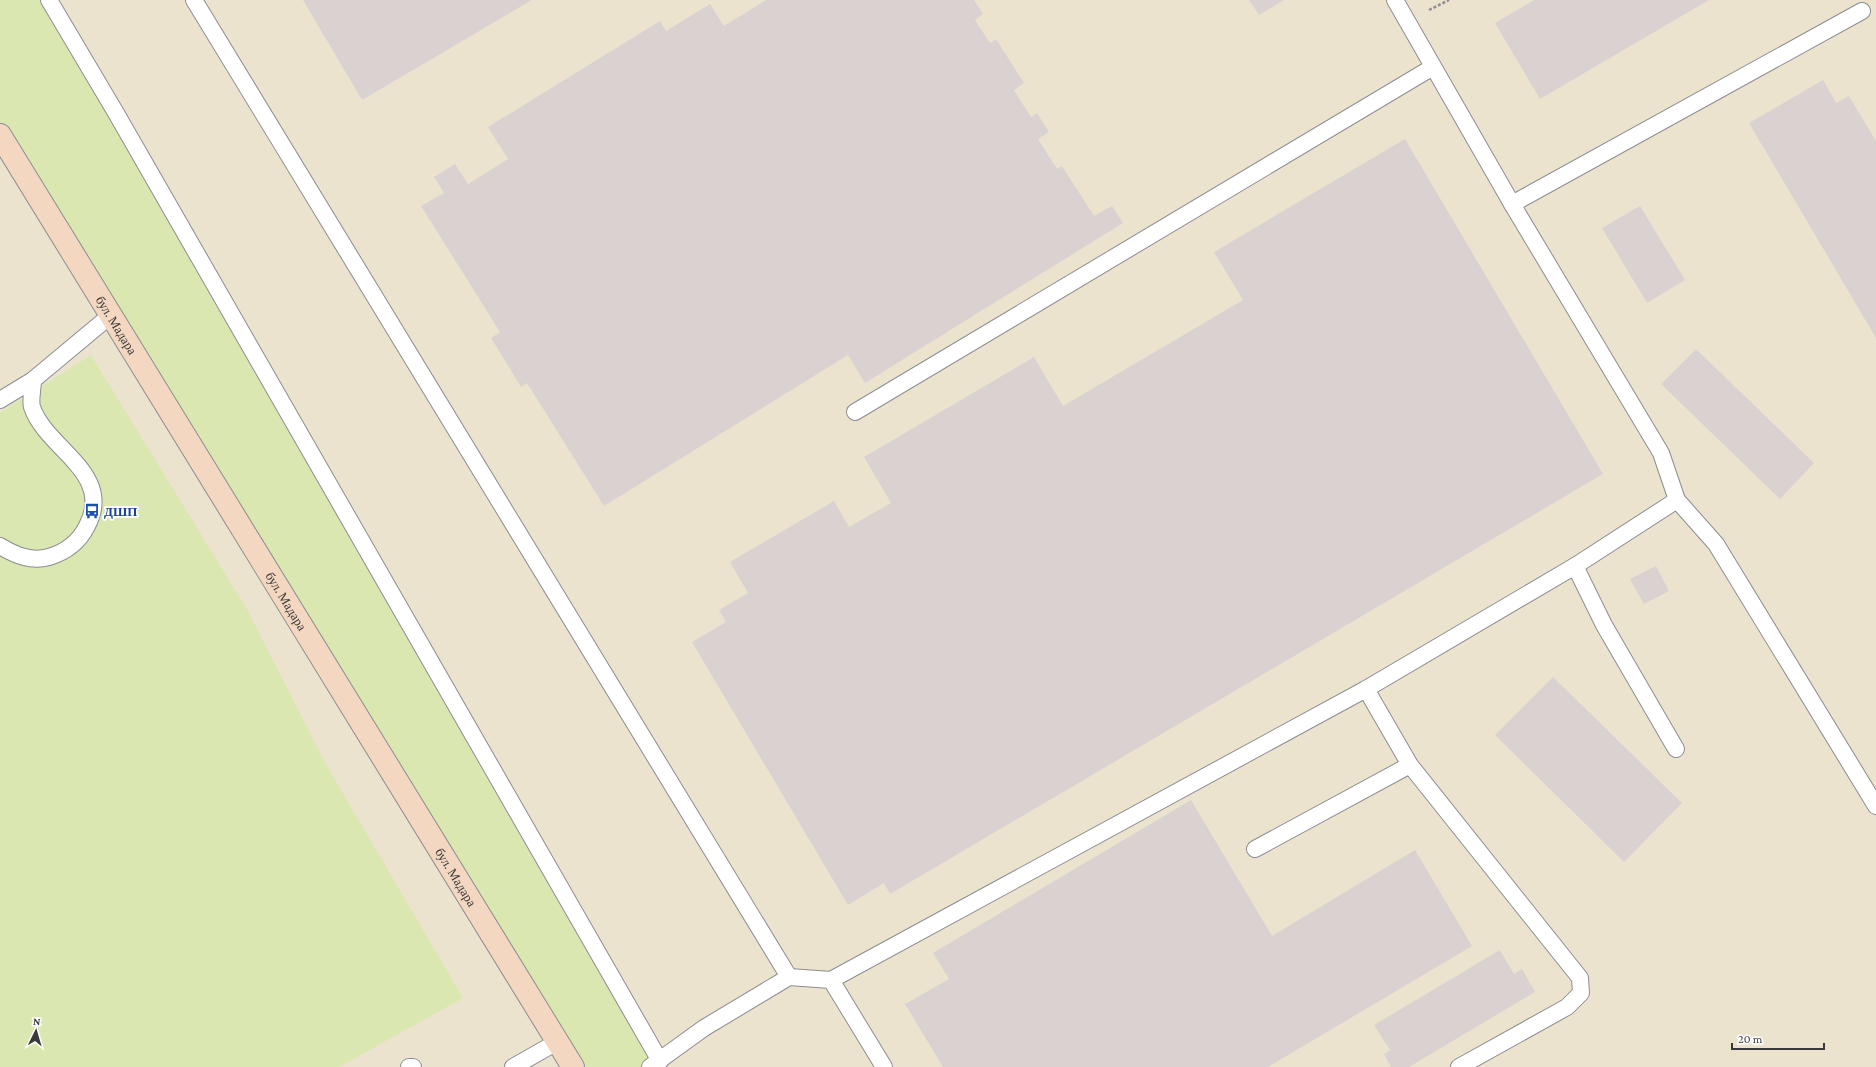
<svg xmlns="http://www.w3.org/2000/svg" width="1876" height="1067" viewBox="0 0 1876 1067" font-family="'Crimson Pro',serif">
	<rect width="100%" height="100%" fill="#ededf3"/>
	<rect fill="#ece3ce" x="0" y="0" width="1876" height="1067"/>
	<g fill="#dae7b1">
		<polygon points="0,0 49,0 660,1061 650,1067 573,1067 0,135"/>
		<polygon points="91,355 248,611 327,766 463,998 339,1067 0,1067 0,413"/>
	</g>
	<g fill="#d9d2d0">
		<polygon points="303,0 532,0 362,100"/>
		<polygon points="766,0 974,0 983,14 975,20 990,43 996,39 1024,83 1014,90 1031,117 1037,113 1049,132 1038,139 1057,169 1062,166 1094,216 1112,206 1123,223 865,383 848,355 604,506 527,383 521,387 491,338 500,332 421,206 444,193 434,177 455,164 468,184 508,159 488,127 660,21 666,31 710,4 724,26"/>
		<polygon points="1249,0 1284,0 1259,15"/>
		<polygon points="1534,0 1709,0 1540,99 1495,23"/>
		<polygon points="1823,80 1836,103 1849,96 1876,141 1876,338 1749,123"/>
		<polygon points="1405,139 1603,474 890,894 884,883 848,905 692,642 726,622 719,610 748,593 730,562 834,501 849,527 891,503 864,457 1034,357 1063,406 1243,300 1214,252"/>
		<polygon points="1640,206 1685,280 1647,303 1602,228"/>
		<polygon points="1696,349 1814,463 1780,499 1661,384"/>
		<polygon points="1656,566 1669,591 1644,604 1630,579"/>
		<polygon points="1553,677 1682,803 1624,862 1495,735"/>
		<polygon points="1191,800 1272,936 1415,850 1472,946 1268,1067 943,1067 905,1004 949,979 933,953"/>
		<polygon points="1500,950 1514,974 1522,969 1535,992 1409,1067 1391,1067 1384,1054 1390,1050 1374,1025"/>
	</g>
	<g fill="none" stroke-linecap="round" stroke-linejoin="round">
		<g stroke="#8c8d92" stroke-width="18">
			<g id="service">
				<polyline points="49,0 116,113 660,1061"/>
				<polyline points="194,0 789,977"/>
				<polyline points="1395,0 1512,204 1661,453 1677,500 1716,544 1876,806"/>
				<polyline points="1512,204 1862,11"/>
				<polyline points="0,400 33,380 111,315"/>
				<polyline points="855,412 1433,67"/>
				<path d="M0,546C15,555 31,562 49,557C66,552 79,542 87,526C115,473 46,449 32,407C30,400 33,388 33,380"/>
				<polyline points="1575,566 1604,625 1676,749"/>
				<polyline points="1366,689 1410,765 1580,978 1581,993 1567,1007 1459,1067"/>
				<polyline points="1255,849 1410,765"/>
				<polyline points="831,980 884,1067"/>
				<polyline points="409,1067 413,1067"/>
				<polyline points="513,1067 557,1042"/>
				<polyline points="650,1067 704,1028 789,977 831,980 1366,689 1575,566 1677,500"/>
			</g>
		</g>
		<g stroke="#8c8d92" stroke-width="24">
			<g id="secondary">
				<path id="s1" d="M0,135L573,1067"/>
			</g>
		</g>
		<polyline stroke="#8e8e92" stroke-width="2.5" stroke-dasharray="3 2" stroke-linecap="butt" points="1429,10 1449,0"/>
		<use href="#service" stroke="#fff" stroke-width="16"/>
		<use href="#secondary" stroke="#f4d7c0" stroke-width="22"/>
	</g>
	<defs>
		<g id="bus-bare" transform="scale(1.2)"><path d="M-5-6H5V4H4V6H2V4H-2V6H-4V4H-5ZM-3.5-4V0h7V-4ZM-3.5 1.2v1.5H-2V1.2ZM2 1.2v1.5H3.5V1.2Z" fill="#1a4fb4" stroke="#fff" stroke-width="2.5" paint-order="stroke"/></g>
	</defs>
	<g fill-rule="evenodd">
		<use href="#bus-bare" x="92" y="511"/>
	</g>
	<g text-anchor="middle" stroke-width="3.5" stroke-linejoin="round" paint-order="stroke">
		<g font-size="13" fill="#39393b" stroke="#fff">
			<text dy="5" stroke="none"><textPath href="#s1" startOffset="223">бул. Мадара</textPath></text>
			<text dy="5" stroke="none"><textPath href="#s1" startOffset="547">бул. Мадара</textPath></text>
			<text dy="5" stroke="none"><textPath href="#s1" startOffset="871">бул. Мадара</textPath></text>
		</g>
		<g font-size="13" font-weight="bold" fill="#164399" stroke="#fff" text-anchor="start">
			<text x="104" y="516">ДШП</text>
		</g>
	</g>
	<g transform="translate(36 1031) rotate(5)" stroke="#ffffff" stroke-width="3" paint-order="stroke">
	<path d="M0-3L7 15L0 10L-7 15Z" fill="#39393b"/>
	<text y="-6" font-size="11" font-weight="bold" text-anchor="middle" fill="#39393b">N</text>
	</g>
	<path d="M1732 1043v6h92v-6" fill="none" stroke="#39393b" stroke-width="2"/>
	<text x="1738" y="1043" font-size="12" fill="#39393b" stroke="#ffffff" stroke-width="3" paint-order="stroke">20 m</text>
</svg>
